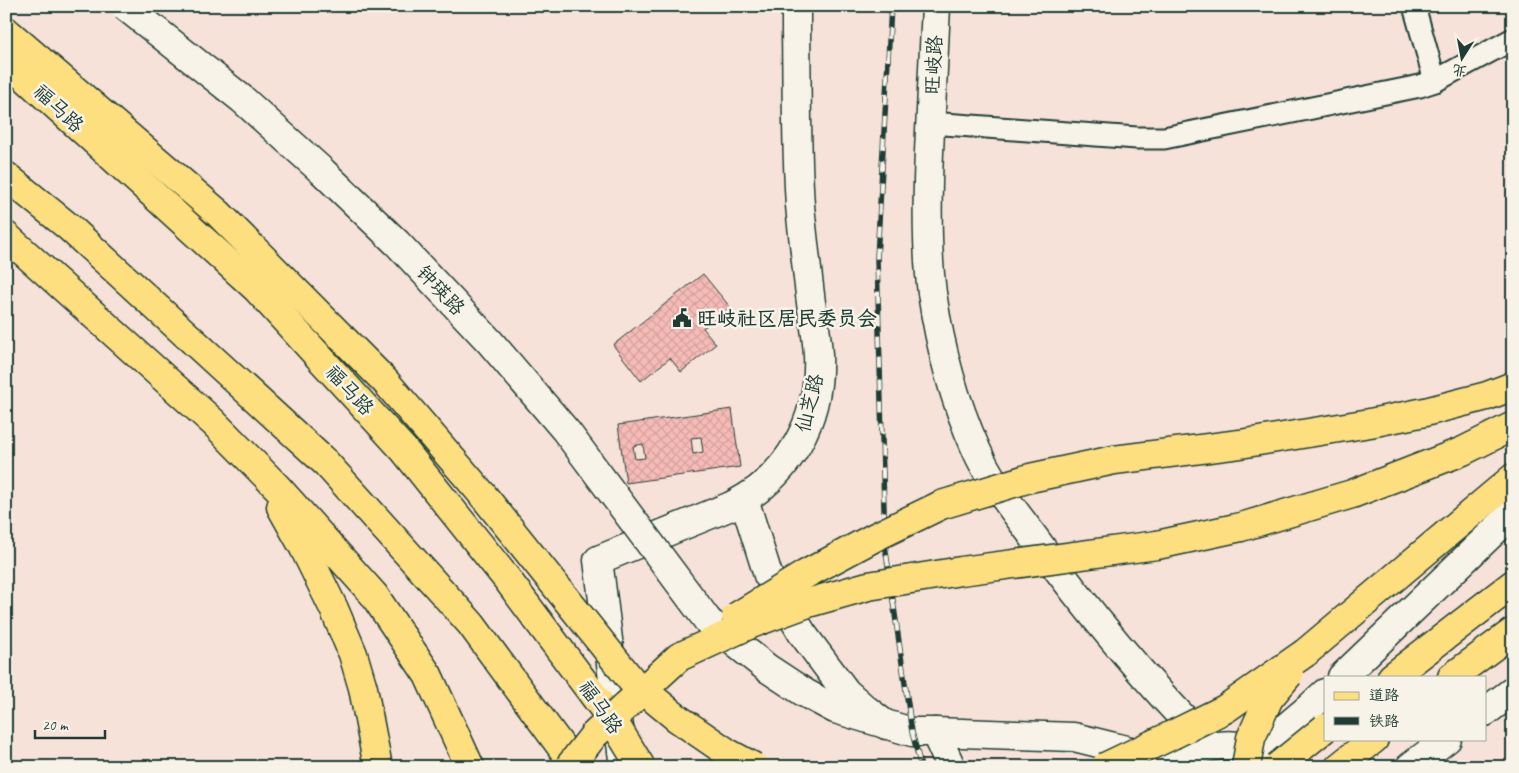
<svg xmlns="http://www.w3.org/2000/svg" width="1519" height="773" viewBox="0 0 1519 773" font-family="Caveat,'LXGW WenKai TC',sans-serif">
	<defs>
		<pattern id="building-cross-hatch" width="8" height="8" patternUnits="userSpaceOnUse" patternTransform="scale(1.25)"><rect width="8" height="8" fill="#f7bbb7"/><path d="M0 0l8 8M0 8l8-8" fill="none" stroke="#d3a29e"/></pattern>
	</defs>
	<rect width="100%" height="100%" fill="#f7e2d9"/>
	<filter id="ink" filterUnits="userSpaceOnUse"><feTurbulence type="fractalNoise" baseFrequency=".02" numOctaves="2"/><feDisplacementMap in="SourceGraphic" scale="10" xChannelSelector="R" yChannelSelector="G"/><feConvolveMatrix kernelMatrix="1 2 1 2 8 2 1 2 1" color-interpolation-filters="sRGB"/></filter>
	<g filter="url(#ink)">
		<g fill="url(#building-cross-hatch)" stroke="#1f3d34" fill-rule="evenodd">
			<polygon points="703,274 730,307 703,328 716,344 681,372 670,358 641,381 613,345"/>
			<path d="M732,409L740,467L626,483L618,425ZM701,437L703,452L693,454L691,438ZM643,444L645,458L635,459L633,446Z"/>
		</g>
		<g fill="none" stroke-linecap="round" stroke-linejoin="round">
			<g stroke="#1f3d34" stroke-width="25">
				<g id="street">
					<polyline points="1414,6 1435,81"/>
					<polyline points="930,123 1137,138 1164,138 1420,86 1435,81 1513,39"/>
				</g>
			</g>
			<g stroke="#1f3d34" stroke-width="31">
				<g id="secondary">
					<path d="M936,6C934,55 931,103 929,152C927,199 926,247 932,293C940,347 954,400 976,449C990,481 1013,509 1033,536C1087,611 1146,681 1210,746"/>
					<polyline points="744,499 768,575 802,633 846,692 864,708 886,725"/>
					<polyline points="709,622 767,668 805,693 835,709 912,732 935,732"/>
					<polyline points="1342,677 1513,513"/>
					<polyline points="1485,712 1513,691"/>
					<polyline points="1260,749 1309,708 1325,693"/>
					<path d="M1194,751C1220,743 1246,742 1271,756C1277,759 1283,762 1288,767"/>
					<path d="M624,767L598,560L731,506C789,478 821,419 818,355C817,338 814,320 811,303C807,270 803,238 800,205C796,147 797,89 796,31V6"/>
					<polyline points="951,767 935,732 1074,737 1175,762"/>
					<polyline points="1410,767 1447,739"/>
				</g>
			</g>
			<g stroke="#1f3d34" stroke-width="31">
				<g id="primary">
					<polyline points="6,60 257,289 404,450 507,579 613,721"/>
					<polyline points="6,176 70,228 326,463 471,624 576,767"/>
				</g>
			</g>
			<g stroke="#1f3d34" stroke-width="31">
				<g id="highway">
					<polyline points="6,31 218,213 385,381 482,494"/>
					<polyline points="6,236 213,422 277,487 374,595 428,675 470,767"/>
					<polyline points="281,507 304,548 334,609 353,654 363,688 378,767"/>
					<polyline points="1305,653 1513,478"/>
					<polyline points="1392,677 1513,584"/>
					<polyline points="1452,677 1513,632"/>
					<polyline points="1339,767 1374,739"/>
				</g>
			</g>
			<use href="#street" stroke="#f7f3e8" stroke-width="21"/>
			<use href="#secondary" stroke="#f7f3e8" stroke-width="28"/>
			<use href="#primary" stroke="#fedf80" stroke-width="28"/>
			<use href="#highway" stroke="#fedf80" stroke-width="28"/>
			<g stroke="#1f3d34" stroke-width="5.5">
				<polyline id="rail" points="891,6 877,258 885,545 912,732 921,767"/>
			</g>
			<use href="#rail" stroke="#f7f3e8" stroke-width="4" stroke-dasharray="11" stroke-linecap="butt"/>
			<g stroke="#1f3d34" stroke-width="31" stroke-linecap="butt">
				<polyline id="secondary-bridge" points="125,6 242,99 323,172 397,243 490,342 566,431 708,621"/>
			</g>
			<g stroke="#1f3d34" stroke-width="31" stroke-linecap="butt">
				<polyline id="primary-bridge" points="613,721 641,767"/>
			</g>
			<g stroke="#1f3d34" stroke-width="31" stroke-linecap="butt">
				<g id="highway-bridge">
					<polyline points="482,494 632,681 677,718 728,753 754,767"/>
					<polyline points="736,617 806,574 875,537 941,505 1030,478 1114,460 1240,444 1370,423 1425,412 1487,396 1513,386"/>
					<polyline points="569,767 594,735 679,657 751,624 808,603 868,586 961,571 1157,545 1241,527 1352,494 1463,451 1513,426"/>
					<polyline points="1105,767 1166,738 1225,709 1305,653"/>
					<polyline points="1246,767 1251,738 1269,698 1289,674"/>
					<polyline points="1277,767 1325,728"/>
				</g>
			</g>
			<use href="#secondary-bridge" stroke="#f7f3e8" stroke-width="28"/>
			<use href="#primary-bridge" stroke="#fedf80" stroke-width="28"/>
			<use href="#highway-bridge" stroke="#fedf80" stroke-width="28"/>
		</g>
	</g>
	<defs>
		<g id="civic-bare" transform="scale(1.5)"><path d="M-.6-6.5H3V-4.5H.6V-3L4-1V1h2V6H-6V1h2V-1L-.6-3ZM-1.2 2.5V6h2.4V2.5Z" fill="#1f3d34" stroke="#f7f3e8" stroke-width="2.5" paint-order="stroke"/></g>
	</defs>
	<g fill-rule="evenodd">
		<use href="#civic-bare" x="682" y="318"/>
	</g>
	<g text-anchor="middle" stroke-width="5" stroke-linejoin="round" paint-order="stroke">
		<g font-size="20" fill="#1f3d34" stroke="#f7f3e8">
			<text transform="translate(933 65) rotate(-87)" y="7">旺岐路</text>
			<text transform="translate(59 108) rotate(43)" y="7">福马路</text>
			<text transform="translate(441 290) rotate(47)" y="7">钟瑛路</text>
			<text transform="translate(350 390) rotate(47)" y="7">福马路</text>
			<text transform="translate(809 403) rotate(-76)" y="7">仙芝路</text>
			<text transform="translate(601 707) rotate(55)" y="7">福马路</text>
		</g>
		<g font-size="20" font-weight="bold" fill="#1f3d34" stroke="#f7f3e8" text-anchor="start">
			<text x="697" y="325">旺岐社区居民委员会</text>
		</g>
	</g>
	<rect width="1519" height="773" fill="none" stroke="#f7f3e8" stroke-width="25"/>
	<rect x="12" y="12" width="1494" height="748" fill="none" stroke="#1f3d34" stroke-width="2" filter="url(#ink)"/>
	<rect x="1324" y="676" width="162" height="65" fill="#f7f3e8" stroke="#a1aaa0"/>
	<rect x="1334" y="692" width="25" height="8" fill="#fedf80" stroke="#a1aaa0"/>
	<text x="1369" y="700" font-size="15" fill="#1f3d34">道路</text>
	<rect x="1334" y="717" width="25" height="8" fill="#1f3d34" stroke="#a1aaa0"/>
	<text x="1369" y="726" font-size="15" fill="#1f3d34">铁路</text>
	<g transform="translate(1462 58) rotate(191)" stroke="#f7f3e8" stroke-width="4" paint-order="stroke">
	<path d="M0-4L9 19L0 12L-9 19Z" fill="#1f3d34"/>
	<text y="-8" font-size="14" font-weight="bold" text-anchor="middle" fill="#1f3d34">北</text>
	</g>
	<path d="M35 730v8h70v-8" fill="none" stroke="#1f3d34" stroke-width="2.5"/>
	<text x="42" y="730" font-size="15" fill="#1f3d34" stroke="#f7f3e8" stroke-width="4" paint-order="stroke">20 m</text>
</svg>
